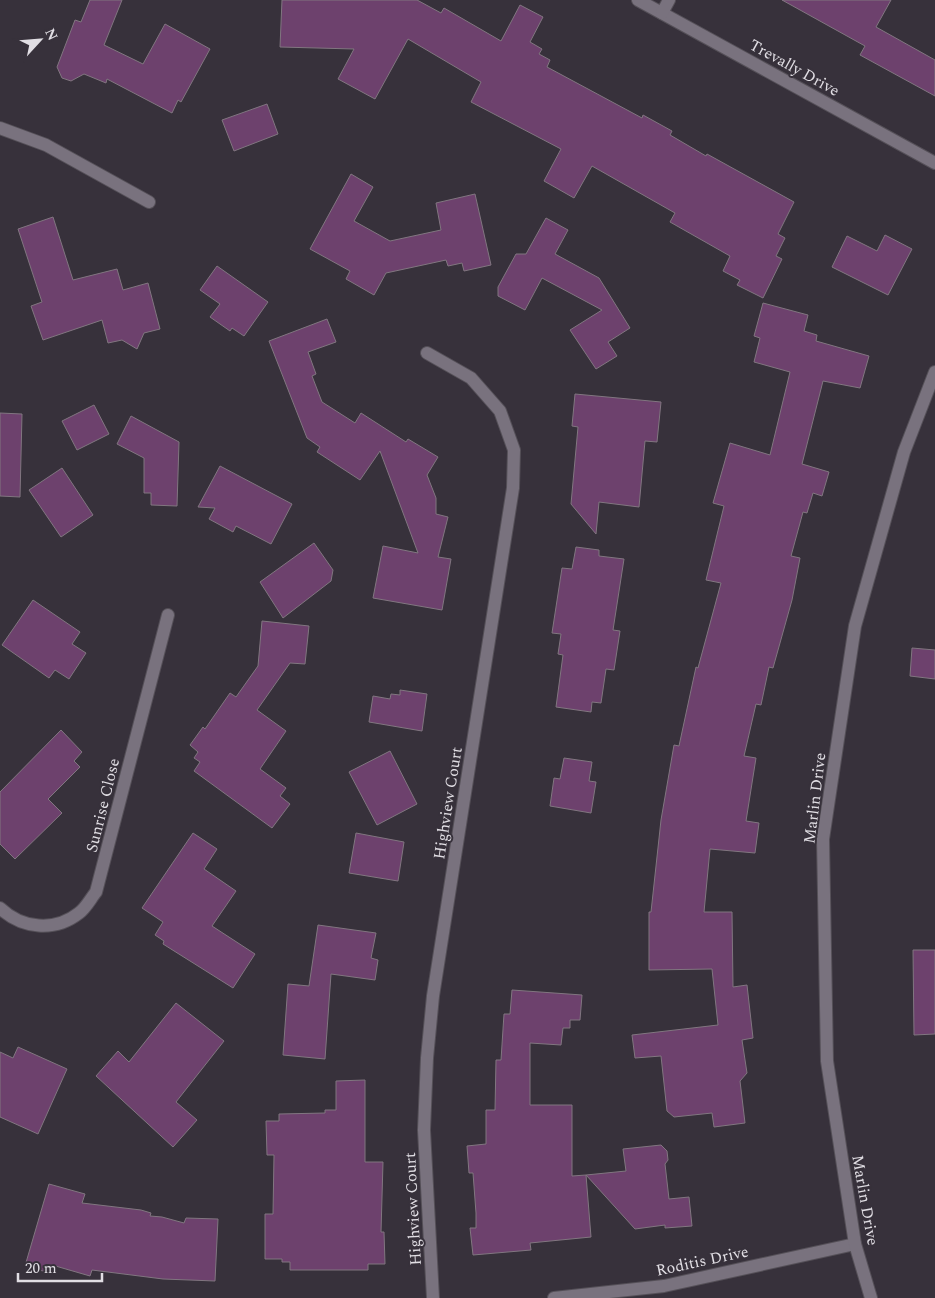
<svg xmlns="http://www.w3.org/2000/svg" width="935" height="1298" viewBox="0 0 935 1298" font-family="Spectral,serif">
	<rect width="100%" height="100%" fill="#37313b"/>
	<g fill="#6d416d" stroke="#817680">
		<polygon points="90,0 122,0 104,45 143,64 165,24 210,49 181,102 178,100 172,113 107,79 106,83 84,74 71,81 62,78 57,67 75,20 81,22"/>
		<polygon points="282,0 417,0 441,13 444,8 501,41 520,5 543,17 530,42 542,49 539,54 550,60 547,67 642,118 643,115 672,131 670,135 706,156 707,154 794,202 778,234 785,238 776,256 782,259 763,298 737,285 740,280 723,271 730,256 670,222 675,213 592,166 574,198 544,181 561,149 471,102 481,82 408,39 375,99 338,79 354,49 280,47"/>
		<polygon points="782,0 891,0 876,27 935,60 935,96 860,55 865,46"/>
		<polygon points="267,104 278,134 234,151 222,120"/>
		<polygon points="351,174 373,187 354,221 390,241 441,230 436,203 475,194 491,265 464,271 462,263 448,266 446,260 386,273 374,295 346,279 350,271 310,249"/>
		<polygon points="53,217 73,280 117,269 123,290 148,283 160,329 144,333 137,349 122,340 108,343 102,320 43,340 31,306 42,302 18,229"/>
		<polygon points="546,218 568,230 555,254 599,278 630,328 608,342 617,356 596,369 570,330 602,310 542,278 525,310 498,296 498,287 516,254 526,254"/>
		<polygon points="885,235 912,249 888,295 832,267 847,236 877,251"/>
		<polygon points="217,266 268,302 244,336 232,328 230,331 210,317 220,304 200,290"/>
		<polygon points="763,303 808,315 804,331 817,335 816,341 869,356 860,388 823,381 802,464 829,472 822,496 813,493 807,513 803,512 791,556 800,558 792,600 773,668 769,667 761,705 756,704 744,756 756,758 746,821 759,823 755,853 710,849 704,912 732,912 733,987 747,985 753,1038 742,1040 747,1073 740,1081 745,1123 714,1127 712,1113 674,1117 667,1111 661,1056 635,1058 632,1035 718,1025 712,969 649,970 649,912 651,912 661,820 674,745 679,746 696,667 698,668 721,583 706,580 724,506 713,503 730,443 770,455 790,372 754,362 760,338 754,336"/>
		<polygon points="327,319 336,342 308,352 316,374 312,376 322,402 355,423 361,413 406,442 408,439 438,457 427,475 436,498 436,514 448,517 438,557 451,559 442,610 373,598 383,546 418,553 380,451 360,480 317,452 320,447 307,438 269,341"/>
		<polygon points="575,394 661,402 657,442 645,441 639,507 599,502 596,534 571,504 578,427 572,426"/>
		<polygon points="94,405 109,434 77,450 62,421"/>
		<polygon points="0,413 22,414 20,497 0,496"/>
		<polygon points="131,416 179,442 177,506 151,505 151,493 144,493 144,458 117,444"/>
		<polygon points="220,466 292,504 271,544 236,526 233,532 209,519 215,508 198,507"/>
		<polygon points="62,468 93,515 61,537 29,490"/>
		<polygon points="314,543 333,570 331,581 283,618 260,582"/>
		<polygon points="576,547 599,550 599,556 624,559 613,630 620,631 614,670 606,669 601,703 592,702 591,712 556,707 563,655 558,654 561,634 552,633 562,568 572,569"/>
		<polygon points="33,600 80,632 72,644 86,653 69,679 55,670 49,678 2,645"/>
		<polygon points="262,621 309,626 305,664 290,663 257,710 286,731 260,769 286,788 280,796 290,804 272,828 194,771 200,762 194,758 198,752 190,745 203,727 205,729 230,693 236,697 258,666"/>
		<polygon points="912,648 935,650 935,679 910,676"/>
		<polygon points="400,690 427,694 422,731 369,722 373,696 390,699 391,694 400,695"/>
		<polygon points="61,730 82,752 74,761 80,767 48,799 62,813 15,859 0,844 0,792"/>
		<polygon points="390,751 417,804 377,825 349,772"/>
		<polygon points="564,758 592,762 589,781 596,782 591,813 550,806 554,778 560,779"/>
		<polygon points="193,833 217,849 204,869 236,891 212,926 255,954 233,988 163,944 164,941 155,935 163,922 142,908"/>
		<polygon points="356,833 404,842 398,881 349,873"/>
		<polygon points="318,925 376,933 371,958 378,960 375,980 331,974 325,1059 283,1055 288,984 309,986"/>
		<polygon points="913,950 935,950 935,1034 914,1035"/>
		<polygon points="512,990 582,995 580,1020 570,1020 570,1028 563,1028 561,1045 530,1043 530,1105 572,1105 572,1176 586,1175 591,1237 530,1243 531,1250 473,1255 470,1228 476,1228 476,1213 473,1173 469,1173 467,1146 486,1144 486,1110 495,1110 496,1060 501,1060 504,1014 510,1014"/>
		<polygon points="176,1003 224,1041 176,1102 197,1120 173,1147 96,1076 118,1051 129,1062"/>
		<polygon points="18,1047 67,1069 38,1134 0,1117 0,1052 13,1058"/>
		<polygon points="365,1080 365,1162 383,1162 381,1232 384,1232 385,1264 368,1264 368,1270 290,1270 290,1262 282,1262 282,1259 265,1259 265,1214 273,1214 274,1155 267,1155 266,1121 279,1121 279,1114 325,1113 325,1110 336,1110 336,1081"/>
		<polygon points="661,1145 667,1151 668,1160 665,1164 669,1199 689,1197 692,1226 665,1228 665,1225 635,1229 586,1175 626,1171 623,1149"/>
		<polygon points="49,1184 85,1194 82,1203 141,1210 151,1213 150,1216 162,1217 184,1223 186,1218 218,1219 215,1281 163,1279 92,1270 90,1276 52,1265 50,1273 25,1266"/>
	</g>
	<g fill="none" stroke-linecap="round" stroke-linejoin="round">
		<g stroke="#555058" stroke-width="14">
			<g id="minor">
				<polyline points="638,0 935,163"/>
				<polyline points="662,13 669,0"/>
				<polyline points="0,128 46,145 149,202"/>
				<polyline points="427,353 471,378 500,411 514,450 513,488 433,996 427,1058 424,1130 433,1298"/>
				<path d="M0,908C22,929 55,932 79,913C86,908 91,898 96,892L168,615"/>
				<polyline points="554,1298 664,1286 855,1244"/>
			</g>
		</g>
		<g stroke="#555058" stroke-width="14">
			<polyline id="tertiary" points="871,1298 855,1244 827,1061 823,839 855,626 904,452 935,372"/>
		</g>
		<use href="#minor" stroke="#79727e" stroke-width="12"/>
		<use href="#tertiary" stroke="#79727e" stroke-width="12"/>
	</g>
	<g text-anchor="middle" stroke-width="4" stroke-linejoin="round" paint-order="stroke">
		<g font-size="16" fill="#e1dee4" stroke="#37313b">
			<text transform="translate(795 67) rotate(29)" y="6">Trevally Drive</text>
			<text transform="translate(814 798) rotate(-83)" y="6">Marlin Drive</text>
			<text transform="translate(447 803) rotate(-81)" y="6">Highview Court</text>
			<text transform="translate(102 805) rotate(-76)" y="6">Sunrise Close</text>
			<text transform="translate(866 1200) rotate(80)" y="6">Marlin Drive</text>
			<text transform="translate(412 1209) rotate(-93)" y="6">Highview Court</text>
			<text transform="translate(702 1260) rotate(-12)" y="6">Roditis Drive</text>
		</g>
	</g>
	<g transform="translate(40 40) rotate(64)" stroke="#37313b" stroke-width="4" paint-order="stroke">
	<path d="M0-4L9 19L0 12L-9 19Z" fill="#e1dee4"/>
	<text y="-8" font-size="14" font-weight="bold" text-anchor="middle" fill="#e1dee4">N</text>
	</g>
	<path d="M18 1273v8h84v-8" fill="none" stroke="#e1dee4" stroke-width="2.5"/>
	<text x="25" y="1273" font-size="15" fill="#e1dee4" stroke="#37313b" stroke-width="4" paint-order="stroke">20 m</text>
</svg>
